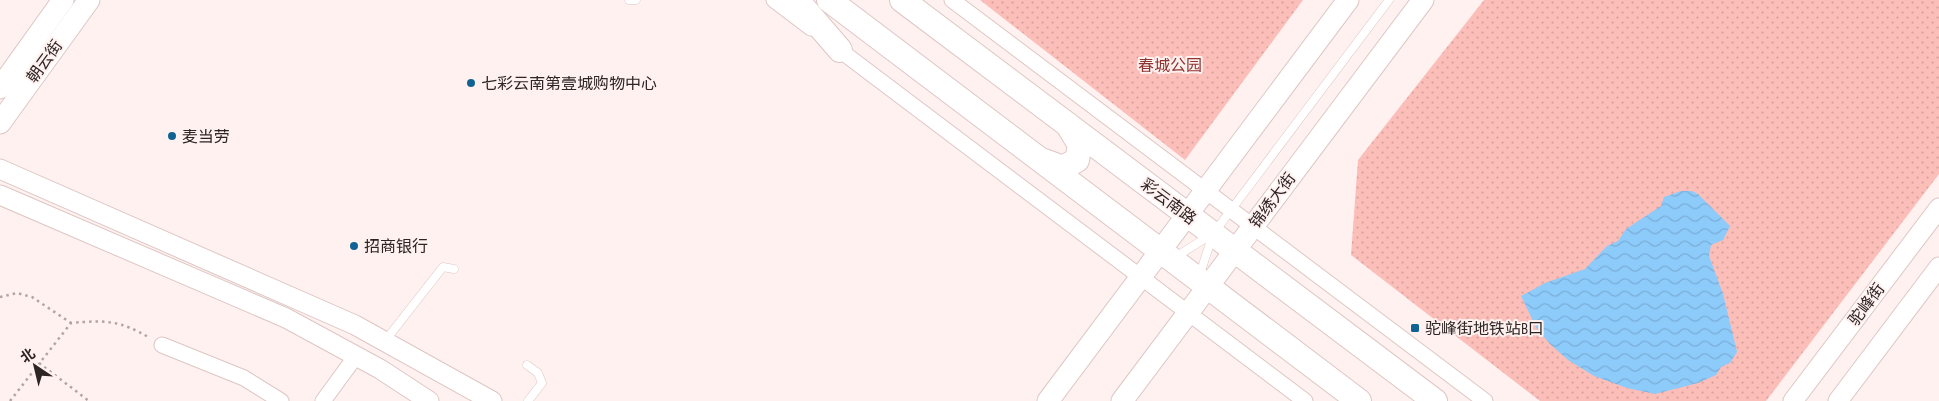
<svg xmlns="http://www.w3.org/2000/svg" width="1939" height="401" viewBox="0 0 1939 401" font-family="'Sofia Sans Condensed','Noto Sans SC',sans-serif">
	<defs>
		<pattern id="park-dots" width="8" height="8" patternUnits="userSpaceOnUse" patternTransform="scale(1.25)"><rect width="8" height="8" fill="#fcbeb8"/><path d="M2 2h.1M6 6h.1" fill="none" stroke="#d8a39e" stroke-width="1.8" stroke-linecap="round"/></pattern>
		<pattern id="water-waves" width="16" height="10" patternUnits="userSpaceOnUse" patternTransform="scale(1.25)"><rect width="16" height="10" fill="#8dcbfb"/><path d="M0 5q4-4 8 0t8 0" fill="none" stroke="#7aaed7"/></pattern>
	</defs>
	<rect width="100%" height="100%" fill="#fef1ef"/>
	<g fill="url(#park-dots)">
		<polygon points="980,0 1303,0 1185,160"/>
		<polygon points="1484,0 1939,0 1939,174 1766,401 1540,401 1351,255 1358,160"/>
	</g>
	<polygon fill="url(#water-waves)" points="1681,191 1692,191 1698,194 1730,226 1723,240 1711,245 1709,256 1723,294 1737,352 1730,363 1721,367 1716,375 1698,383 1655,394 1627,388 1594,376 1568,360 1550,344 1537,329 1521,296 1545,283 1585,269 1607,246 1618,241 1626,229 1661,206 1664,197"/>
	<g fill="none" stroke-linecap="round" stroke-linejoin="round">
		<g stroke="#ddc7c5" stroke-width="9">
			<g id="service">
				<polyline points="629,0 636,0"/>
				<polyline points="1174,258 1209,236"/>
				<polyline points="1199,277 1213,234 1389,0"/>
				<polyline points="385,341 443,267 454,269"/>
				<polyline points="527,365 538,373 542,383 528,401"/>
			</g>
		</g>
		<g stroke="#ddc7c5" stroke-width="17">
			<g id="minor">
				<polyline points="774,0 811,28"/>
				<polyline points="952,0 1485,401"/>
				<polyline points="833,45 1305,401"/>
				<polyline points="162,345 244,378 281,401"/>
				<polyline points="323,401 356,356"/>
			</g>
		</g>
		<g stroke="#ddc7c5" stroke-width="21">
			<g id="tertiary">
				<polyline points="0,169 355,325 492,401"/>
				<polyline points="0,195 286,318 380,369 429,401"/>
				<polyline points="1793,401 1939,208"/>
				<polyline points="1838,401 1939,267"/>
			</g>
		</g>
		<g stroke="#ddc7c5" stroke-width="23">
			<g id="secondary">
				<polyline points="0,88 63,0"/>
				<polyline points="0,123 89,0"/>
				<polyline points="1048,401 1348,0"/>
				<polyline points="1122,401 1423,0"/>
			</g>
		</g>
		<g stroke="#ddc7c5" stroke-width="26">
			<g id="primary">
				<polyline points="797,0 840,50"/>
				<polyline points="829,0 1359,401"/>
				<polyline points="902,0 1435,401"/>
				<polyline points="1044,161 1063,168 1077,160 1080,145 1068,125"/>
			</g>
		</g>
		<g stroke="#b0a5a4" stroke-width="2.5" stroke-dasharray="2.5 4" stroke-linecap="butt">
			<polyline points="0,297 17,293 32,297 71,323"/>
			<polyline points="39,363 89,401"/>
			<path d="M10,401L71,323C106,320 119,320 150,338"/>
		</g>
		<use href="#service" stroke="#fff" stroke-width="8"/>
		<use href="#minor" stroke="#fff" stroke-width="15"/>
		<use href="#tertiary" stroke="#fff" stroke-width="19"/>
		<use href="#secondary" stroke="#fff" stroke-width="21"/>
		<use href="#primary" stroke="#fff" stroke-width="24"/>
	</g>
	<g fill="#106294" stroke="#fef1ef" stroke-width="2">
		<circle cx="471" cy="83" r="5"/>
		<circle cx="172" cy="136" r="5"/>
		<circle cx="354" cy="246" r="5"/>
		<rect x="1410" y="323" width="10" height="10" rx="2.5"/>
	</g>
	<g text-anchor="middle" stroke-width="4" stroke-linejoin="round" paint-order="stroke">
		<g font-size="16" fill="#2d2524" stroke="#fef1ef">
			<text transform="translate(44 61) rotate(-54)" y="6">朝云街</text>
			<text transform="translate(1272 200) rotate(-53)" y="6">锦绣大街</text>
			<text transform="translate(1169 201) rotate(37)" y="6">彩云南路</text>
			<text transform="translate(1866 304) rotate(-53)" y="6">驼峰街</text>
		</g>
		<g font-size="16" fill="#8e3431" stroke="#fef1ef">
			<text x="1170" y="71">春城公园</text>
		</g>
		<g font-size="16" fill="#2d2524" stroke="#fef1ef" text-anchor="start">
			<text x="481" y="89">七彩云南第壹城购物中心</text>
			<text x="182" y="142">麦当劳</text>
			<text x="364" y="252">招商银行</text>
			<text x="1425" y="334">驼峰街地铁站B口</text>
		</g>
	</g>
	<g transform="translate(35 366) rotate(325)" stroke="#fef1ef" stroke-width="4" paint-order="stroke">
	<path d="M0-4L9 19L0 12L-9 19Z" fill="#2d2524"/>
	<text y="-8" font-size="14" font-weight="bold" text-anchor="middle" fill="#2d2524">北</text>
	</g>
</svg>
